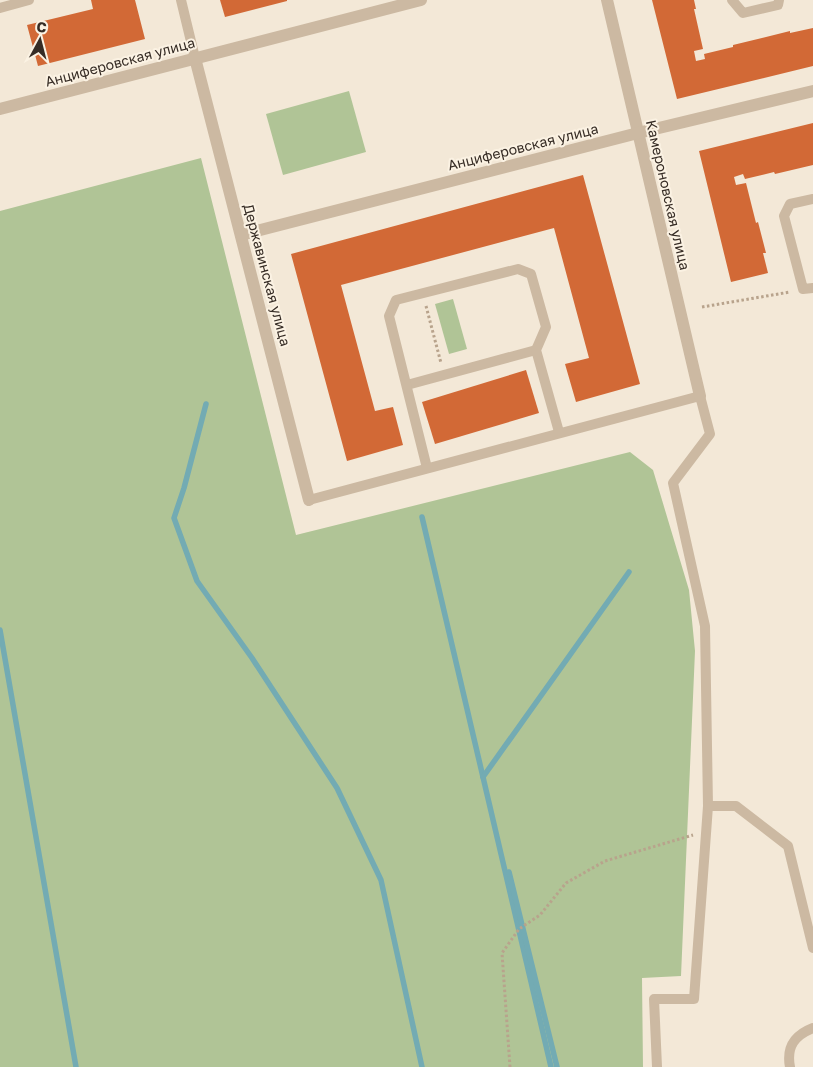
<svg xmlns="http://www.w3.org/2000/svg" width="813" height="1067" viewBox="0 0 813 1067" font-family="'Golos Text',sans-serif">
	<rect width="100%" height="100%" fill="#f3e8d7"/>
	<g fill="#b0c496">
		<polygon points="349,91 366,152 283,175 266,114"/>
		<polygon points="201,158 296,535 630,452 653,470 689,590 695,651 681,976 642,978 643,1067 0,1067 0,211"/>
		<polygon points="453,299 467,349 449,354 435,304"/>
	</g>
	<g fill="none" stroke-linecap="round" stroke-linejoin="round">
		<g stroke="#73abb3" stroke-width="5.5">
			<polyline points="206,404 184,488 174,518 197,581 252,658 337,788 381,880 422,1067"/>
			<polyline points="422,517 551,1067"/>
			<polyline points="0,630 76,1067"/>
			<polyline points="483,777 629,572"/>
			<polyline points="509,872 557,1067"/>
		</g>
	</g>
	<g fill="#d26936">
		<polygon points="91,0 135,0 145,39 38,66 27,25 93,9"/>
		<polygon points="220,0 287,0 287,1 225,17"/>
		<polygon points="652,0 694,0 696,9 694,9 703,49 694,51 696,61 705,59 704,54 733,47 733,45 790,31 790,33 813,28 813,66 677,99"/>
		<polygon points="813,123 813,165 775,174 774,172 745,179 743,174 734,177 736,185 746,183 756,223 758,222 766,253 763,253 768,273 731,282 699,151"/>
		<polygon points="583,175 640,384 576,402 565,364 589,358 554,228 341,285 375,411 393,407 403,445 347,461 291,254"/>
		<polygon points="526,370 539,413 435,444 422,402"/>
	</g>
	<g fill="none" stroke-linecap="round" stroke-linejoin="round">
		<g stroke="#b8a38c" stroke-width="3" stroke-dasharray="2.5 2.5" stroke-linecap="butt">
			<polyline points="426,306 441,363"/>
			<polyline points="702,307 790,292"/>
			<polyline points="510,1067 502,953 519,929 540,915 566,883 605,861 693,835"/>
		</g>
		<g stroke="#ccb9a2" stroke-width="10">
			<polyline points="181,0 195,58"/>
			<polyline points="732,0 743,13 778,5 779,0"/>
			<polyline points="0,8 29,0"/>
			<polyline points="813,199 790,204 784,216 803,289 813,288"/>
			<polyline points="407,385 536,350"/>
			<polyline points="427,468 389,316 396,300 518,269 531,274 546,327 536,350 559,432"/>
			<polyline points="309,500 700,396 710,434 673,483 705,626 708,806 694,999 654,999 657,1067"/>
			<polyline points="708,806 736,806 788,846 813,948"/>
			<path d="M790,1067C786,1046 795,1035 813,1028"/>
		</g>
		<g stroke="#ccb9a2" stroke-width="12">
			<polyline points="607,0 700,396"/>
			<polyline points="195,58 309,500"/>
			<polyline points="0,109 421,0"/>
			<polyline points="241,235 638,133 813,91"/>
		</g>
	</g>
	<g text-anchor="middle" stroke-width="4" stroke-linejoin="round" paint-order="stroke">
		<g font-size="14" fill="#362c25" stroke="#fbf2e3">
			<text transform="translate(120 62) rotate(-15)" y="5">Анциферовская улица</text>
			<text transform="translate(523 147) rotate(-14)" y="5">Анциферовская улица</text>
			<text transform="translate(668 195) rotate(77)" y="5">Камероновская улица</text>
			<text transform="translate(267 275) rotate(75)" y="5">Державинская улица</text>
		</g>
	</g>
	<g transform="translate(40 40) rotate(7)" stroke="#fbf2e3" stroke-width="4" paint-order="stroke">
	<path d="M0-4L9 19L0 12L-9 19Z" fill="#362c25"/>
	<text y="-8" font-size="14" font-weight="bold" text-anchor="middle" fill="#362c25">С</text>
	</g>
</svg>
